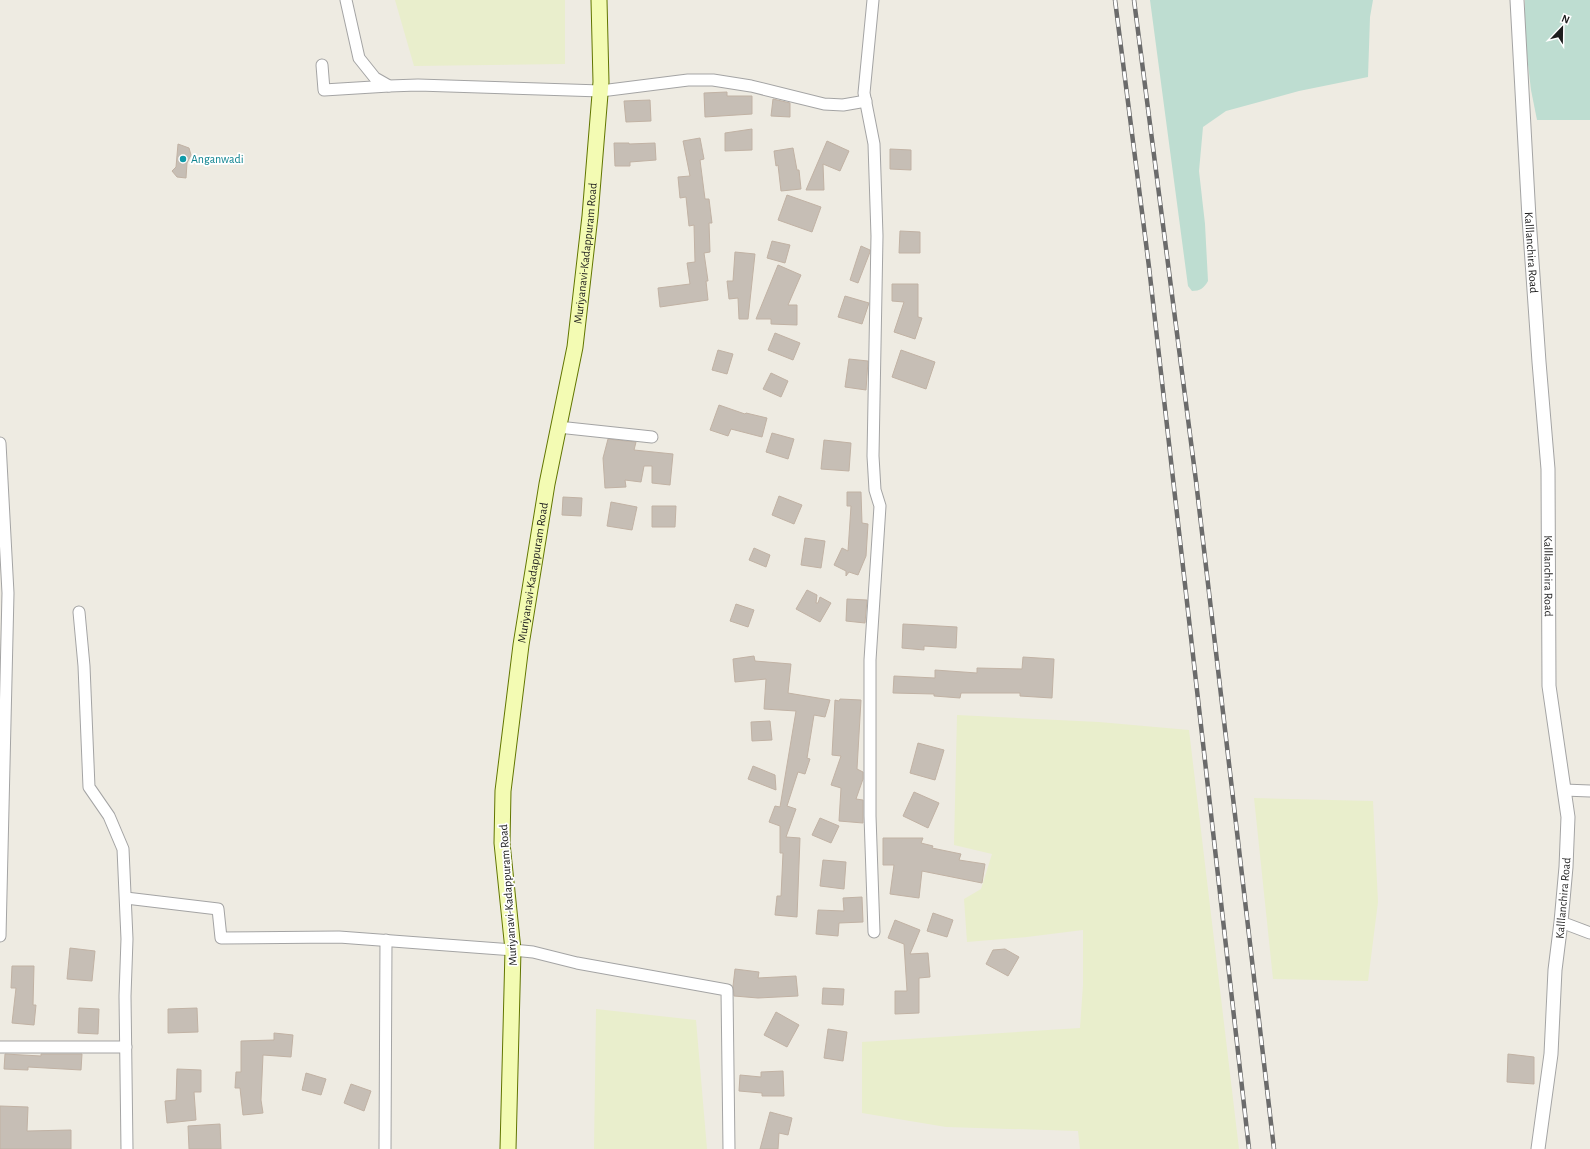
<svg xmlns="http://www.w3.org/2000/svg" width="1590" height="1149" viewBox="0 0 1590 1149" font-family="'Alegreya Sans',sans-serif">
	<rect width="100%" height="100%" fill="#eeebe2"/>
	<g fill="#e9eecc">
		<polygon points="395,0 565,0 565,64 414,66"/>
		<polygon points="957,715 1099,722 1189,730 1239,1149 1080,1149 1078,1131 946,1127 862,1113 862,1042 1080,1028 1083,985 1083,930 1027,937 967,942 964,899 981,889 992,854 954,845"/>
		<polygon points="1254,798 1373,801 1378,902 1368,981 1273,979"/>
		<polygon points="596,1009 696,1020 707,1149 594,1149"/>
	</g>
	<g fill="#beddd1">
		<path d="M1150,0H1373L1370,17L1368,77L1299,91L1226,111L1203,127L1199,171L1205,224L1208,281C1204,288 1200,291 1192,291L1188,286Z"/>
		<polygon points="1525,0 1590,0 1590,120 1537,120 1531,90 1525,39"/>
	</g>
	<g fill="#c6beb5" stroke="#c1b2a4">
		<polygon points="727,92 727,96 752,96 752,114 705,117 704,93"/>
		<polygon points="773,99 790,103 790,117 771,116"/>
		<polygon points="650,100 651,121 626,122 624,101"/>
		<polygon points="752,129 752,150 725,151 725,133"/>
		<polygon points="700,138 704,159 700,160 705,199 709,199 712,223 709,223 710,252 704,253 708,281 706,281 708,300 660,307 658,288 690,284 687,263 695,262 694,225 689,226 686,197 680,198 678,177 690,176 683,141"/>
		<polygon points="827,141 849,151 840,171 823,164 824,190 806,190"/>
		<polygon points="614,143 629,143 629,144 655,143 656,160 630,162 630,166 615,166"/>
		<polygon points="178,144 189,148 191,155 187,163 186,178 177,177 172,171 176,167"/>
		<polygon points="793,148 797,170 799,170 801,189 781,191 778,165 776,166 774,151"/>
		<polygon points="890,149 911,150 911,170 890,169"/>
		<polygon points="787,195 821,207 812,232 778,220"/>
		<polygon points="900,231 920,232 920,253 899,253"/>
		<polygon points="772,241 790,245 785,263 767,258"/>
		<polygon points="861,246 870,250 870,252 858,283 850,280"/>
		<polygon points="735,252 755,254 748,319 739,319 738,298 729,299 727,281 733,281"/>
		<polygon points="778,265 801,275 788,305 797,305 797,325 771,324 771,319 756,319"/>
		<polygon points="892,284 918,284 918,317 922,318 915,339 894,332 904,302 892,301"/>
		<polygon points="845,296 869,303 862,324 838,317"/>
		<polygon points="775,333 800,343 793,360 768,350"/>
		<polygon points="718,350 733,354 727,374 712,370"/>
		<polygon points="901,350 935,362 926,389 892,377"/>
		<polygon points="849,359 868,361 866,390 845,387"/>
		<polygon points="771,373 788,381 781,397 763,389"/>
		<polygon points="719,405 745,414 746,413 767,418 762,437 731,429 728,436 710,430"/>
		<polygon points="772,433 794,439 788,459 766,452"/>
		<polygon points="608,439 636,442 634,450 673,454 670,485 652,483 652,466 644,466 641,482 625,480 626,487 605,488 603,458"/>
		<polygon points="824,440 851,443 849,471 821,469"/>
		<polygon points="847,492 861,492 862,523 868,524 866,556 858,575 849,572 846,576 846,571 834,565 842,548 848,551 851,506 847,506"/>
		<polygon points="779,496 802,505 794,524 772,515"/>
		<polygon points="563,497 582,498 581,516 562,515"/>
		<polygon points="611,502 637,507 632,530 607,526"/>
		<polygon points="652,506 676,506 675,527 652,527"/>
		<polygon points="805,538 825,541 821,568 801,565"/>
		<polygon points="754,548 770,555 766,567 749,560"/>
		<polygon points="807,590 817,595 816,603 818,603 820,597 831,603 820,622 796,609"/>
		<polygon points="847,599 867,600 865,623 846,621"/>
		<polygon points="736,604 754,610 748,627 730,621"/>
		<polygon points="903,624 957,627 956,648 924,646 924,650 902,648"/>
		<polygon points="754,656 755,661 791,664 788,693 830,700 825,717 814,715 807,758 810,759 805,774 798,772 787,806 796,809 786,837 800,838 797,917 775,915 777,896 781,896 783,853 780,853 780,826 769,822 775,806 780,807 796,711 764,709 766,679 735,682 733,659"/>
		<polygon points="1023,657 1054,659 1052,698 1020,696 1020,693 961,693 960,698 934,696 934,694 893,693 894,676 935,678 935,670 977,673 977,668 1022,669"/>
		<polygon points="840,699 861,700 857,769 863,772 863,779 856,799 863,800 863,823 839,821 841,788 831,785 841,756 832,755 835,700 839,701"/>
		<polygon points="770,721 772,740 752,741 751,722"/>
		<polygon points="918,743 944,750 935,780 910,773"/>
		<polygon points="753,766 775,775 776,790 748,779"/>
		<polygon points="914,792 939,803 928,828 903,816"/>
		<polygon points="820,818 839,826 831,843 812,835"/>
		<polygon points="883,838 923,838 921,843 933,846 932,848 961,854 959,860 985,864 982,883 922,871 919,898 890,894 894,865 883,865"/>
		<polygon points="823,860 846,862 844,889 820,886"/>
		<polygon points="862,897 863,922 839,923 838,936 816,934 818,910 844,911 843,898"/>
		<polygon points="933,913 953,920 947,937 927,931"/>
		<polygon points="895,920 920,930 910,954 928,953 930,977 919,978 919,1013 895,1014 895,991 907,991 904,944 888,938"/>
		<polygon points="70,948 95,951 92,981 67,979"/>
		<polygon points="1005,949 1019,957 1008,976 986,964 993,950"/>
		<polygon points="12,966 34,966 33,1005 36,1005 34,1025 12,1023 16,988 11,988"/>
		<polygon points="735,969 759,972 758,978 796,976 798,996 758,998 734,996 733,986"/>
		<polygon points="823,988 844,989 843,1005 822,1004"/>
		<polygon points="79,1008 99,1009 98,1034 78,1033"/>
		<polygon points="197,1008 198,1032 168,1033 168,1009"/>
		<polygon points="776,1012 799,1025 787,1047 764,1035"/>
		<polygon points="828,1029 847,1032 843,1061 824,1058"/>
		<polygon points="274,1033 293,1035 291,1057 263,1055 261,1100 263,1113 243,1115 240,1088 235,1088 236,1072 241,1072 241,1041 274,1040"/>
		<polygon points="5,1054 41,1056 41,1054 82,1054 81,1070 28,1067 28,1070 4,1069"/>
		<polygon points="1508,1054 1534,1057 1534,1084 1507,1082"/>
		<polygon points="177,1069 201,1070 201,1092 194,1092 196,1120 167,1123 165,1101 176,1100"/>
		<polygon points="783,1071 784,1096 762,1096 762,1093 739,1091 740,1075 761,1077 761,1072"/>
		<polygon points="306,1073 326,1079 321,1095 302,1090"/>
		<polygon points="351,1084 371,1091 364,1111 344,1103"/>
		<polygon points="0,1106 28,1107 27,1131 71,1130 71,1149 0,1149"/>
		<polygon points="770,1112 792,1118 788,1135 779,1133 778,1149 760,1149"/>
		<polygon points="220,1124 221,1149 189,1149 188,1126"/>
	</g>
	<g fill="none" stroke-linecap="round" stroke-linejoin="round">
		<g stroke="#a4a4a4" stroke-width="13">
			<g id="minor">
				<polyline points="346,0 359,58 375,78 389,86 418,85 601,91 688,80 713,80 751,86 824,104 843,105 866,101"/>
				<polyline points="873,0 864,93 874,144 877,236 873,456 875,490 880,506 870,660 870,816 874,932"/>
				<polyline points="322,65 324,90 389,86"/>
				<polyline points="558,427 652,437"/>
				<polyline points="0,443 8,593 0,936"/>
				<polyline points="79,612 84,666 89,787 109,816 123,849 127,939 125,996 127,1149"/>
				<polyline points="1564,790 1590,791"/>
				<polyline points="126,898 218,909 221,938 339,937 513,950 533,952 577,963 727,990 729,1149"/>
				<polyline points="1561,922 1590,933"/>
				<polyline points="0,1047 126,1047"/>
				<polyline points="385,1149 386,940"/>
			</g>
		</g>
		<g stroke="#a4a4a4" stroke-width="15">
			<g id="tertiary">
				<path id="s1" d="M1517,0L1529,218L1539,362L1548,469L1549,686L1568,817L1566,867L1561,922L1555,970L1551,1054L1538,1149"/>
			</g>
		</g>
		<g stroke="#627601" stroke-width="17">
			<g id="secondary">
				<path id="s2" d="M508,1149L513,950L502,843L503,791L521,645L547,484L575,347L590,216L601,82L599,0"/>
			</g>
		</g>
		<use href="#minor" stroke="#fff" stroke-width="11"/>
		<use href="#tertiary" stroke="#fff" stroke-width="13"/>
		<use href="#secondary" stroke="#f3fbb3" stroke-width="15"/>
		<g stroke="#6b6b6b" stroke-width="4.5">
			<g id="rail">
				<polyline points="1115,0 1149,267 1249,1149"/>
				<polyline points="1134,0 1196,481 1274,1149"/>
			</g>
		</g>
		<use href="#rail" stroke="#fff" stroke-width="3" stroke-dasharray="9" stroke-linecap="butt"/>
	</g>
	<circle fill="#0f9aa8" stroke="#fff" stroke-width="1.5" cx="183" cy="159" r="4"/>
	<g text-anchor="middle" stroke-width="3.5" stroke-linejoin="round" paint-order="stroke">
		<g font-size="12" fill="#0d838f" stroke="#fff" text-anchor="start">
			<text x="191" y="163">Anganwadi</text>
		</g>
		<g font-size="12" fill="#1d1d1d" stroke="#fff">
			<text dy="4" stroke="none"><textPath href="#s1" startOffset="253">Kalllanchira Road</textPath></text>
			<text dy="4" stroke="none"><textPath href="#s2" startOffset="903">Muriyanavi-Kadappuram Road</textPath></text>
			<text dy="4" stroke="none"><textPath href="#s2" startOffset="579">Muriyanavi-Kadappuram Road</textPath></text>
			<text dy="4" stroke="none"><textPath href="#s1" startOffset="577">Kalllanchira Road</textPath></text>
			<text transform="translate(508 895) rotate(-94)" y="4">Muriyanavi-Kadappuram Road</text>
			<text transform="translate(1563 898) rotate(-85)" y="4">Kalllanchira Road</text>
		</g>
	</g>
	<g transform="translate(1562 28) rotate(22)" stroke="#ffffff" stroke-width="3" paint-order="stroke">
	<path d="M0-3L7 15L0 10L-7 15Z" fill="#1d1d1d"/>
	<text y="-6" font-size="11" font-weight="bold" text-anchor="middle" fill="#1d1d1d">N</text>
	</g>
</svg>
